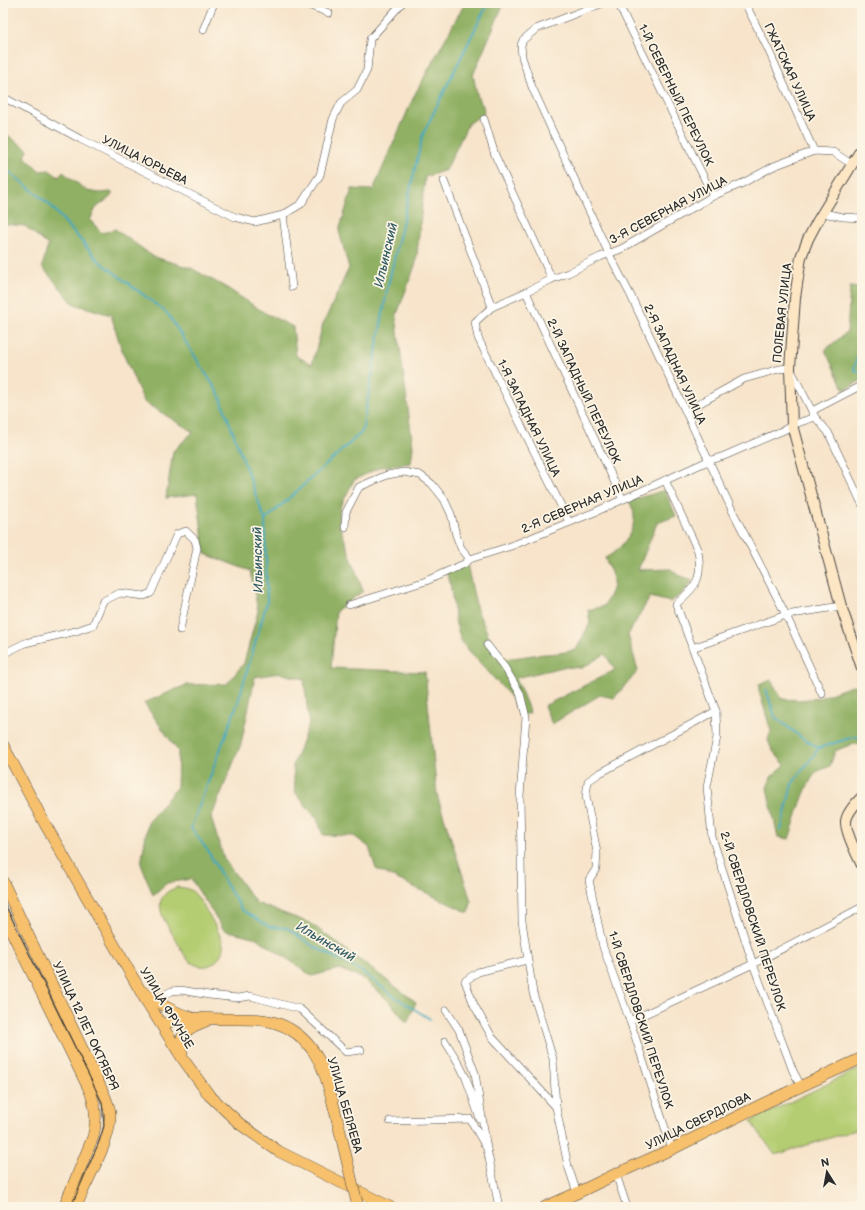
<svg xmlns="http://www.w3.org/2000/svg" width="865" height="1210" viewBox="0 0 865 1210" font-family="'Balsamiq Sans',sans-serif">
	<rect width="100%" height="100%" fill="#fcf5e5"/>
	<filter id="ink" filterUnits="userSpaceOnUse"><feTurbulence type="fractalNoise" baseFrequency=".025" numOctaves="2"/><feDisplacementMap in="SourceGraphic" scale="8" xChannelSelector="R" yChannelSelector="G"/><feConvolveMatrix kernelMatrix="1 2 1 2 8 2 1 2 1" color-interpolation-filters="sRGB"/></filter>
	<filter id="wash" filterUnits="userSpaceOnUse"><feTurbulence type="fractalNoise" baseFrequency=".012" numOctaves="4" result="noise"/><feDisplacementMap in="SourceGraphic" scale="16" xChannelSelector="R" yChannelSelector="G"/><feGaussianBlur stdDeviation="0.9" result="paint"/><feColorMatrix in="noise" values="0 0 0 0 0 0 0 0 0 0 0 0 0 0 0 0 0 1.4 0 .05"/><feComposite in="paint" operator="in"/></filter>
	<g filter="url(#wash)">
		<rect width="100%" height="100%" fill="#f7e4cb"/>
		<g fill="#b5cd72" stroke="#707c4e">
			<path d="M178,887C183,888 188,888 192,891C199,896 222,936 223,944C224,951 220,958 215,962C208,968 199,967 192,963C184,958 180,946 175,938C164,920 147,897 178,887Z"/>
			<polygon points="862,1067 862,1128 775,1155 751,1121"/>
		</g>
		<g fill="#90b064" stroke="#5e6e48">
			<polygon points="465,3 504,3 473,75 478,98 483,106 484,113 468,124 446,170 425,177 416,263 396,317 413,447 411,463 380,467 354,480 340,507 339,524 363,591 336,611 331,668 425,672 437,795 471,901 469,913 376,869 369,847 354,836 323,835 317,819 295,792 293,765 309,723 304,679 279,673 255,677 241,744 211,818 224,859 256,903 310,923 416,1002 407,1023 390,1002 364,979 339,969 312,976 257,938 224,930 191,879 167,883 153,895 141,864 148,822 177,787 178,751 144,703 186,685 227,684 244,663 258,611 250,571 205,554 197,494 166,498 173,451 193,432 144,402 122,351 111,315 74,304 42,267 48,245 25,226 3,224 3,132 28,150 25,157 40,171 49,170 59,177 63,172 87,191 100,193 111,192 113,195 96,208 90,220 102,233 115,229 154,257 191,268 227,288 265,313 293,327 296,356 312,364 323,324 349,268 339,231 352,189 373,190 415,94"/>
			<polygon points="850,287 862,288 862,380 844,390 825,350 847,332"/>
			<path d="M665,490L676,516L657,523L638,570L671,569L678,575L693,580L683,593L670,602L650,597L628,635L638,671L614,698L600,695L552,724L544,706L615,670L605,654L582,668L563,667L516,678L530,713L520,716L511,697L462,643L456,624L450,582L446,573L467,564L477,610L493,645L506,659L533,655L559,653L576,650L590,623L588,610L604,606C617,582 615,582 605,558C620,551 635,532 634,516C634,511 631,505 629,501Z"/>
			<path d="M771,680L782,699L799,700L819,698L860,683L862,687V744H852L835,751L830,766C826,768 822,769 818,771C805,781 795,823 789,839L778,837L767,788L771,777L785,765L772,750L768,740L771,731L759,691V685Z"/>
		</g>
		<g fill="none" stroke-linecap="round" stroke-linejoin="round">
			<g stroke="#3fa8bf" stroke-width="2">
				<polyline points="3,167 49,204 99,261 167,313 219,394 265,520"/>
				<polyline points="862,341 854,369 862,374"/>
				<polyline points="766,689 775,717 802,738 819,748"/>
				<polyline points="781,830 792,784 819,748 853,737 862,737"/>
				<polyline points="430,1019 395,997 361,971 313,946 287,928 270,927 242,910 226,884 208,851 191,828 238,702 267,602 265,520 362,432 387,290 423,134 488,3"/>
			</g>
		</g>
	</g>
	<g filter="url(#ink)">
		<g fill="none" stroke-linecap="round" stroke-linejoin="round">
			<g stroke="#4a4743" stroke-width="8">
				<g id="minor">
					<polyline points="303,3 329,13"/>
					<polyline points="603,3 536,29 523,40 521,45 522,57 532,87 609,254 631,296 733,512 786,615 822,694"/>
					<polyline points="618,3 713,196"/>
					<polyline points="745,3 768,49 814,151"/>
					<polyline points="203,30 214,3"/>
					<polyline points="3,97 80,139 235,217 255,222 283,215 301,204 320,175 333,119 341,103 357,90 367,70 370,39 402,3"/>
					<polyline points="484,119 495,155 552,279"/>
					<polyline points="444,181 492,307"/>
					<polyline points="823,213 843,217 862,218"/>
					<polyline points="283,215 292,287"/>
					<polyline points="526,292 622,498"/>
					<polyline points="812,411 862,385"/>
					<polyline points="815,417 828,432 862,504"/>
					<path d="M665,480L698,551C703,579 696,587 676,604L716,711L717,737L707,787L712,837L753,964L793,1071L801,1086"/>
					<polyline points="569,522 478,338 475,322 492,307 526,292 552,279 568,273 600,257 621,249 713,196 743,183 774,166 814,151 833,152 853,165"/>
					<polyline points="345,527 346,512 359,487 387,475 404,472 420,475 432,484 444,499 451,514 456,535 461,548 470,559"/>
					<polyline points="349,605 426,581 464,564 470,559 511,546 595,512 708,461 724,456 784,430 792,425 815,417 790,368 779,369 744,379 693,407 687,414"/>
					<polyline points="487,645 505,668 520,693 526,717 520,796 522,921 533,993 553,1059 556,1107 568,1166 577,1193"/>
					<polyline points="692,648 786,615 841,606"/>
					<polyline points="3,654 25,643 76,631 93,625 103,601 120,593 144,596 151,593 177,534 186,531 195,540 197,548 180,630"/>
					<polyline points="527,960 478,972 465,981 474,1005 492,1037 556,1107"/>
					<polyline points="154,1000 172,991 181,990 209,995 238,998 250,996 300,1009 346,1052 361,1050"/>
					<polyline points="446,1010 459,1030 475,1073 487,1149 499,1207"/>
					<polyline points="630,1021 753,964 862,907"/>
					<polyline points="445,1041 458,1062 466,1078 480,1119"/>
					<polyline points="390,1121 470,1119 486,1147"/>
					<polyline points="672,1149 630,1021 603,947 589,880 596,869 597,852 586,796 588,781 600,773 716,711"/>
					<polyline points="616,1174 627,1207"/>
				</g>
			</g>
			<g stroke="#4a4743" stroke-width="12">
				<g id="secondary">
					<polyline points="862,148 817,222 808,239 801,257 795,298 790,368 792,425 841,606 862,668"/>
					<path d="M862,797C857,802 847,813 846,821C845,832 857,855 862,865"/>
				</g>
			</g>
			<g stroke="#4a4743" stroke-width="12">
				<g id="primary">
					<polyline points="3,745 45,824 145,999 183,1059 209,1095 240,1124 278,1151 390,1207"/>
					<path d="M3,882L99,1084C103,1093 109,1103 110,1113C112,1141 85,1181 76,1207"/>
					<path d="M3,914L90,1091C96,1107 97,1120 93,1137L64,1207"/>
					<path d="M143,992C158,1003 172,1012 190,1017"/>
					<path d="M162,1025C182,1015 204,1019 225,1019C239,1019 254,1018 268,1021C275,1022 282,1025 288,1028C324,1048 328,1086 338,1123"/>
					<path d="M182,1055C176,1034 189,1027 206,1021"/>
					<polyline points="545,1207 577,1193 616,1174 672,1149 767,1102 862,1058"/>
				</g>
			</g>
			<use href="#minor" stroke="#fff" stroke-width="7"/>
			<use href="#secondary" stroke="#fce6c4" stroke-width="10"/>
			<use href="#primary" stroke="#f7c06c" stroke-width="11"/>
			<polyline stroke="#2b2b2b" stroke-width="1" points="3,900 102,1102 104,1126 99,1142 71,1207"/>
			<g stroke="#4a4743" stroke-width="12" stroke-linecap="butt">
				<polyline id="primary-bridge" points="338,1123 358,1207"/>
			</g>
			<use href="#primary-bridge" stroke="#f7c06c" stroke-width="11"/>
		</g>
	</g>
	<g text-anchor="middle" stroke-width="3.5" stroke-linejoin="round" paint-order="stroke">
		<g font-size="12" fill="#2b2b2b" stroke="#fcf5e5">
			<text transform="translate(790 72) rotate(65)" y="4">ГЖАТСКАЯ УЛИЦА</text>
			<text transform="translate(676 95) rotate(64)" y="4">1-Й СЕВЕРНЫЙ ПЕРЕУЛОК</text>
			<text transform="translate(145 160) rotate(27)" y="4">УЛИЦА ЮРЬЕВА</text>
			<text transform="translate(668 210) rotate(-28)" y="4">3-Я СЕВЕРНАЯ УЛИЦА</text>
			<text transform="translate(782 313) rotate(-84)" y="4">ПОЛЕВАЯ УЛИЦА</text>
			<text transform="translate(675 364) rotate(65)" y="4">2-Я ЗАПАДНАЯ УЛИЦА</text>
			<text transform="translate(584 391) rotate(65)" y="4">2-Й ЗАПАДНЫЙ ПЕРЕУЛОК</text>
			<text transform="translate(529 418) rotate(64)" y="4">1-Я ЗАПАДНАЯ УЛИЦА</text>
			<text transform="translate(582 504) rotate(-23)" y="4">2-Я СЕВЕРНАЯ УЛИЦА</text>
			<text transform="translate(753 921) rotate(72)" y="4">2-Й СВЕРДЛОВСКИЙ ПЕРЕУЛОК</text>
			<text transform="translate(167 1008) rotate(59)" y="4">УЛИЦА ФРУНЗЕ</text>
			<text transform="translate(641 1020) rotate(72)" y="4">1-Й СВЕРДЛОВСКИЙ ПЕРЕУЛОК</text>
			<text transform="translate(86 1026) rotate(65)" y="4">УЛИЦА 12 ЛЕТ ОКТЯБРЯ</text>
			<text transform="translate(345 1105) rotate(74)" y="4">УЛИЦА БЕЛЯЕВА</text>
			<text transform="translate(698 1121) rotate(-26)" y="4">УЛИЦА СВЕРДЛОВА</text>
		</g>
		<g font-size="13" font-style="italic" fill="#335d66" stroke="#fcf5e5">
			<text transform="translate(385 255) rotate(-77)" y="5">Ильинский</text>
			<text transform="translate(257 560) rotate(-91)" y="5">Ильинский</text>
			<text transform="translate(326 941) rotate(30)" y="5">Ильинский</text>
		</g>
	</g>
	<rect width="865" height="1210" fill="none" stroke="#fcf5e5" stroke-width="16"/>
	<g transform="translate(827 1172) rotate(349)" stroke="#fcf5e5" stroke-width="3" paint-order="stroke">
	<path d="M0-3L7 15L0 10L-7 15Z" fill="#2b2b2b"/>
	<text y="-6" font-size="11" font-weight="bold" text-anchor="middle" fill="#2b2b2b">N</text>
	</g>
</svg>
